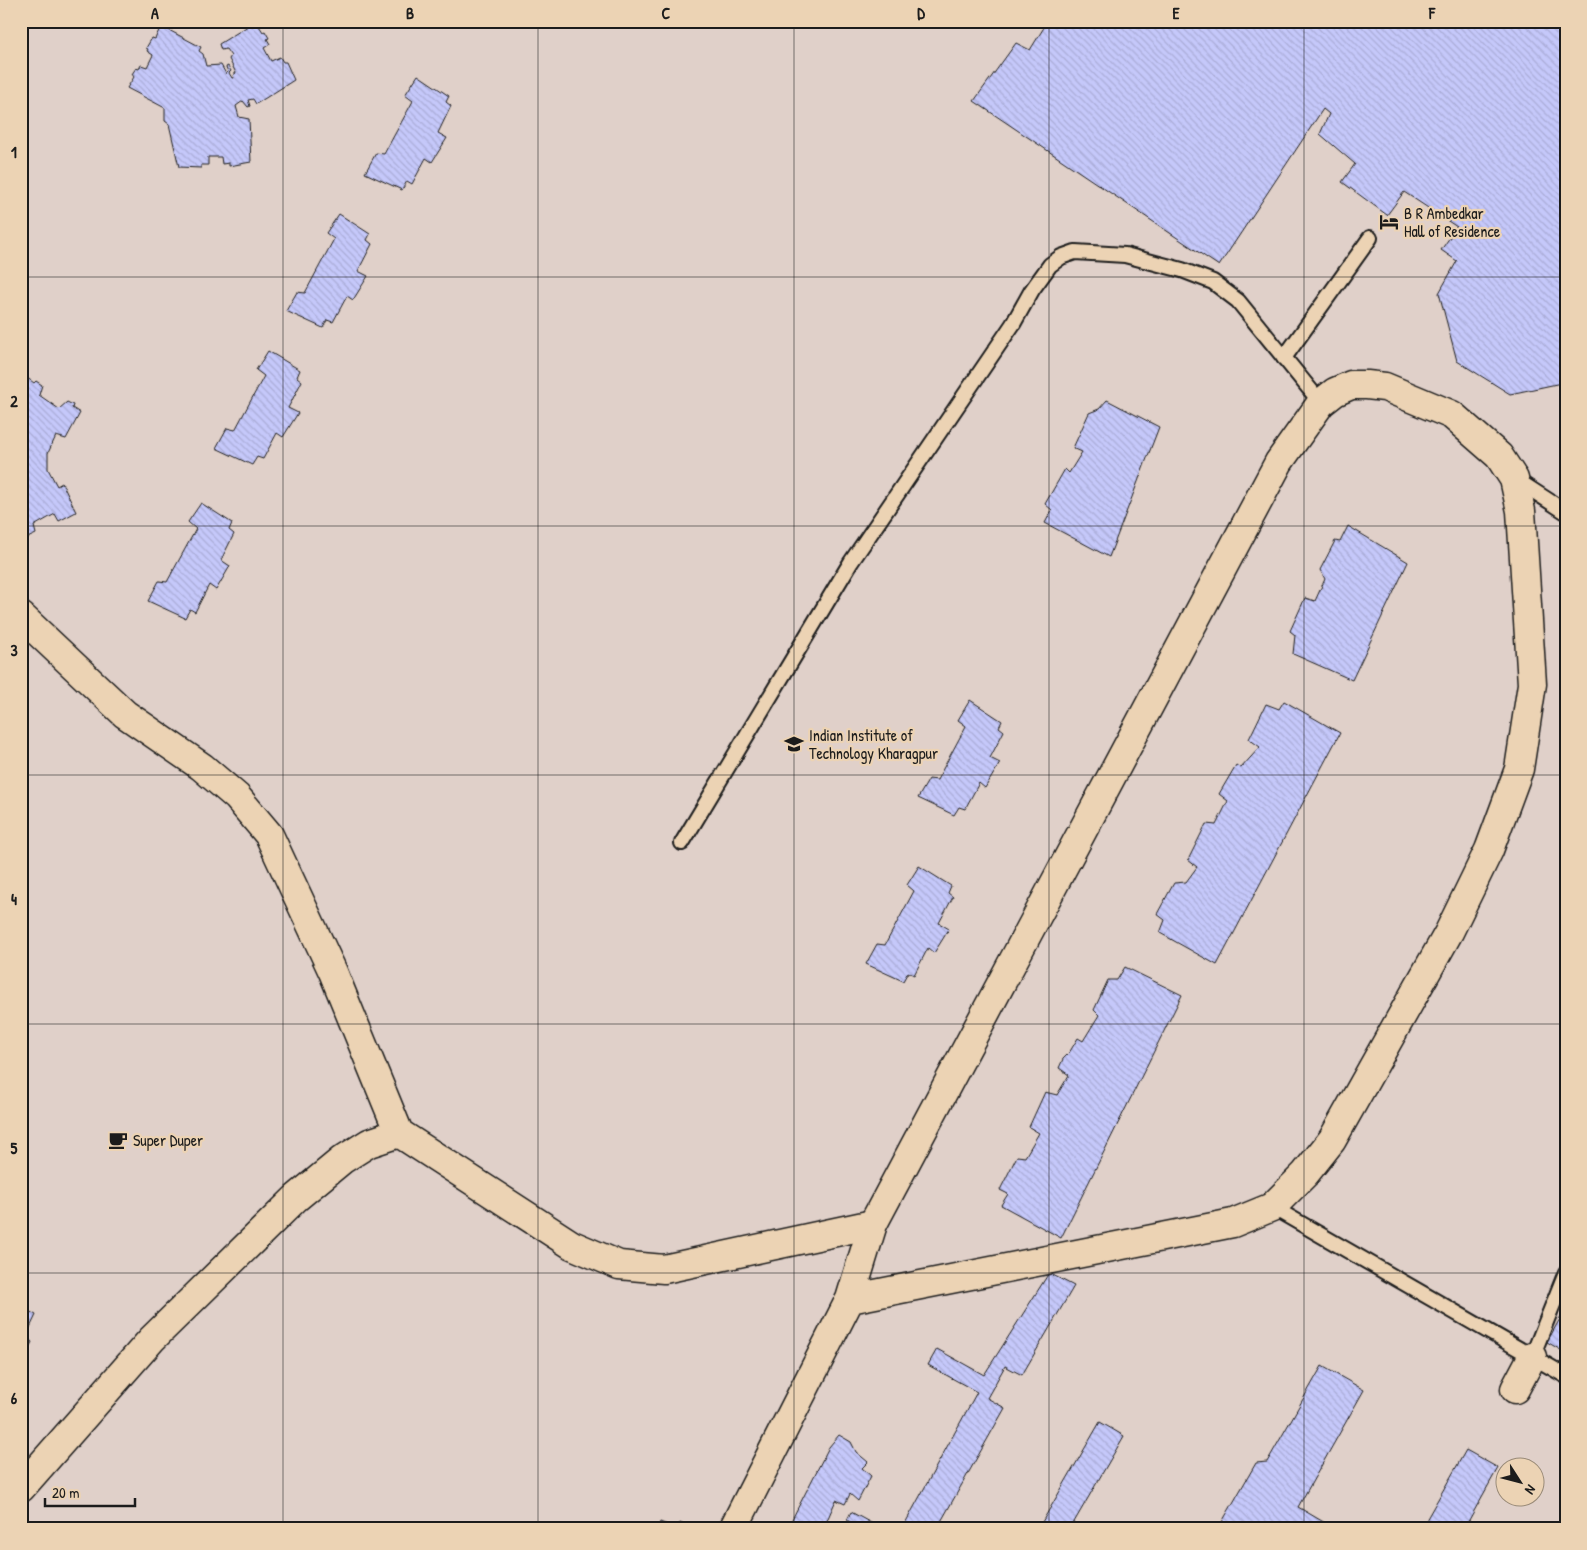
<svg xmlns="http://www.w3.org/2000/svg" width="1587" height="1550" viewBox="0 0 1587 1550" font-family="'Patrick Hand',sans-serif">
	<defs>
		<pattern id="building-back-hatch" width="6" height="6" patternUnits="userSpaceOnUse" patternTransform="scale(1.25)"><rect width="6" height="6" fill="#c5c8fa"/><path d="M-1 5l2 2M0 0l6 6M5-1l2 2" fill="none" stroke="#a9abd6"/></pattern>
	</defs>
	<rect width="100%" height="100%" fill="#ecd3b4"/>
	<filter id="ink" filterUnits="userSpaceOnUse"><feTurbulence type="fractalNoise" baseFrequency=".02" numOctaves="2"/><feDisplacementMap in="SourceGraphic" scale="10" xChannelSelector="R" yChannelSelector="G"/><feConvolveMatrix kernelMatrix="1 2 1 2 8 2 1 2 1" color-interpolation-filters="sRGB"/></filter>
	<g filter="url(#ink)">
		<path fill="#e0d0c9" fill-rule="evenodd" d="M21,21H1566V1529H21ZM1504,1468H1534V1498H1504Z"/>
		<g fill="url(#building-back-hatch)" stroke="#1c1c1c">
			<polygon points="256,21 263,32 265,31 269,38 267,39 270,44 264,48 271,61 280,57 283,62 286,62 294,80 256,104 253,99 248,100 250,106 248,107 243,101 236,106 239,117 249,119 251,162 229,166 229,163 222,164 221,157 208,157 208,165 201,165 201,168 179,167 169,124 165,121 165,108 127,88 134,77 132,74 136,68 139,69 141,65 147,67 153,55 147,51 148,49 146,48 152,38 155,39 161,26 201,47 199,51 203,54 206,66 221,65 226,74 228,72 226,67 228,66 231,71 229,73 232,78 234,78 233,75 236,73 229,59 231,56 226,49 221,50 219,44"/>
			<polygon points="1048,21 1566,21 1566,382 1510,394 1457,361 1439,293 1457,261 1441,250 1457,227 1404,192 1387,215 1342,182 1355,164 1320,134 1329,114 1323,109 1219,266 974,101 1016,43 1030,50"/>
			<polygon points="418,75 449,96 446,102 451,106 438,133 447,138 432,162 426,158 412,184 407,181 402,190 365,173 376,153 384,154 413,101 405,95"/>
			<polygon points="339,214 370,234 367,240 372,244 358,271 368,276 353,300 347,296 333,322 327,320 323,328 286,311 297,292 305,293 334,239 326,233"/>
			<polygon points="268,351 300,370 297,377 302,381 288,408 298,413 283,437 277,433 263,459 257,457 252,465 216,448 227,428 235,430 264,376 256,370"/>
			<polygon points="26,377 34,383 36,381 42,385 39,395 59,409 67,402 73,405 72,408 80,413 66,439 56,436 48,453 48,469 57,486 62,483 76,512 59,521 55,514 34,526 36,534 21,541 21,384"/>
			<polygon points="1107,400 1159,427 1109,557 1045,523 1052,510 1045,504 1065,469 1069,473 1082,452 1073,448 1089,413 1099,409"/>
			<polygon points="201,503 232,523 229,530 234,534 221,560 230,566 216,590 209,585 195,612 190,609 185,618 148,601 159,581 167,582 196,529 188,522"/>
			<polygon points="1348,526 1408,562 1352,680 1293,654 1295,635 1290,631 1305,598 1315,601 1325,579 1320,570 1335,541 1340,542"/>
			<polygon points="970,700 1002,721 999,727 1004,731 990,758 1000,763 985,788 979,783 965,809 959,807 954,815 918,798 929,779 937,780 966,726 958,720"/>
			<polygon points="1284,701 1340,733 1217,965 1160,933 1165,920 1157,914 1174,883 1186,882 1197,867 1188,860 1206,824 1216,825 1228,801 1219,794 1236,765 1241,768 1260,747 1249,739 1266,704 1279,709"/>
			<polygon points="919,866 951,886 948,893 953,897 939,923 949,929 934,953 928,948 914,975 908,972 903,981 866,964 877,944 885,945 914,891 907,885"/>
			<polygon points="1125,967 1182,995 1061,1238 1001,1205 1008,1194 1000,1190 1017,1156 1025,1157 1039,1133 1029,1127 1045,1092 1057,1095 1069,1075 1059,1068 1063,1059 1069,1053 1078,1038 1083,1041 1099,1015 1094,1010 1108,980 1117,980"/>
			<polygon points="1049,1273 1074,1286 1022,1375 1005,1366 987,1398 1005,1408 939,1525 946,1529 902,1529 977,1392 928,1365 937,1349 984,1375"/>
			<polygon points="21,1307 36,1315 26,1336 32,1342 21,1363"/>
			<polygon points="1566,1308 1566,1353 1547,1342"/>
			<polygon points="1322,1366 1364,1390 1298,1507 1327,1524 1324,1529 1218,1529 1256,1463 1267,1462"/>
			<polygon points="1100,1422 1124,1436 1070,1529 1038,1529"/>
			<polygon points="839,1435 851,1442 856,1452 868,1462 862,1468 871,1476 858,1501 850,1494 845,1504 836,1500 825,1525 833,1529 787,1529 829,1447"/>
			<polygon points="1466,1450 1498,1468 1464,1529 1421,1529"/>
			<polygon points="851,1512 882,1529 862,1529 847,1520"/>
			<polygon points="660,1522 676,1528 680,1523 693,1529 657,1529"/>
		</g>
		<g fill="none" stroke-linecap="round" stroke-linejoin="round">
			<g stroke="#1c1c1c" stroke-width="18">
				<g id="service">
					<polyline points="1284,358 1370,238"/>
					<polyline points="1515,479 1566,512"/>
					<polyline points="682,843 851,562 1013,324 1032,290 1050,265 1061,257 1075,252 1125,255 1182,270 1213,282 1238,301 1321,403"/>
					<polyline points="1272,1207 1566,1376"/>
					<polyline points="1532,1357 1566,1272"/>
				</g>
			</g>
			<g stroke="#1c1c1c" stroke-width="31">
				<g id="minor">
					<polyline points="21,616 125,714 202,767 237,797 269,835 333,972 399,1133 572,1245 619,1265 664,1269 873,1224"/>
					<polyline points="1515,1389 1532,1357"/>
					<polyline points="21,1488 152,1339 296,1198 342,1160 369,1143 399,1133"/>
				</g>
			</g>
			<g stroke="#1c1c1c" stroke-width="31">
				<polyline id="tertiary" points="733,1529 850,1299 873,1224 1279,462 1321,403 1335,392 1351,385 1367,385 1385,387 1452,415 1499,456 1514,479 1521,511 1532,684 1519,769 1489,850 1449,932 1332,1140 1305,1174 1272,1207 1233,1223 850,1299"/>
			</g>
			<use href="#service" stroke="#ecd3b4" stroke-width="14"/>
			<use href="#minor" stroke="#ecd3b4" stroke-width="28"/>
			<use href="#tertiary" stroke="#ecd3b4" stroke-width="28"/>
		</g>
	</g>
	<path fill="none" stroke="#1c1c1c" stroke-width="1" stroke-opacity="0.55" d="M283,21V1529M538,21V1529M794,21V1529M1049,21V1529M1304,21V1529M21,277H1566M21,526H1566M21,775H1566M21,1024H1566M21,1273H1566"/>
	<defs>
		<g id="hotel-bare" transform="scale(1.5)"><path d="M-6-4.5h1.5V1H6V5H4.5V3h-9V5H-6ZM-4 0a1.8 1.8 0 1 1 3.6 0ZM.5 0V-2.5h3Q6-2.5 6 0Z" fill="#1c1c1c" stroke="#ecd3b4" stroke-width="2.5" paint-order="stroke"/></g>
		<g id="university-bare" transform="scale(1.5)"><path d="M0-5L7-2L0 1L-7-2ZM-4 1L0 2.5L4 1V4Q0 6-4 4Z" fill="#1c1c1c" stroke="#ecd3b4" stroke-width="2.5" paint-order="stroke"/></g>
		<g id="cafe-bare" transform="scale(1.5)"><path d="M-5.5-4.5H6V0H3Q3 3.5 0 3.5H-2.5Q-5.5 3.5-5.5 0ZM3-3.2v2h1.7v-2ZM-6 4.5H4V6H-6Z" fill="#1c1c1c" stroke="#ecd3b4" stroke-width="2.5" paint-order="stroke"/></g>
	</defs>
	<g fill-rule="evenodd">
		<use href="#hotel-bare" x="1389" y="222"/>
		<use href="#university-bare" x="794" y="744"/>
		<use href="#cafe-bare" x="118" y="1140"/>
	</g>
	<g text-anchor="middle" stroke-width="4.5" stroke-linejoin="round" paint-order="stroke">
		<g font-size="16" fill="#1c1c1c" stroke="#ecd3b4" text-anchor="start">
			<text x="1404" y="219">B R Ambedkar<tspan x="1404" dy="18">Hall of Residence</tspan></text>
			<text x="809" y="741">Indian Institute of<tspan x="809" dy="18">Technology Kharagpur</tspan></text>
			<text x="133" y="1146">Super Duper</text>
		</g>
	</g>
	<rect width="1587" height="1550" fill="none" stroke="#ecd3b4" stroke-width="55"/>
	<g transform="translate(1520 1482) rotate(126)"><circle r="24" fill="#ecd3b4" stroke="#998a77"/>
	<path d="M0-4L9 19L0 12L-9 19Z" fill="#1c1c1c"/>
	<text y="-8" font-size="14" font-weight="bold" text-anchor="middle" fill="#1c1c1c">N</text>
	</g>
	<path d="M45 1498v8h90v-8" fill="none" stroke="#1c1c1c" stroke-width="2.5"/>
	<text x="52" y="1498" font-size="15" fill="#1c1c1c" stroke="#ecd3b4" stroke-width="4" paint-order="stroke">20 m</text>
	<rect x="28" y="28" width="1532" height="1494" fill="none" stroke="#1c1c1c" stroke-width="2"/>
	<g font-size="16" text-anchor="middle" font-weight="bold" fill="#1c1c1c">
		<text x="155" y="19">A</text>
		<text x="410" y="19">B</text>
		<text x="666" y="19">C</text>
		<text x="921" y="19">D</text>
		<text x="1176" y="19">E</text>
		<text x="1432" y="19">F</text>
		<text x="14" y="158">1</text>
		<text x="14" y="407">2</text>
		<text x="14" y="656">3</text>
		<text x="14" y="905">4</text>
		<text x="14" y="1154">5</text>
		<text x="14" y="1404">6</text>
	</g>
</svg>
